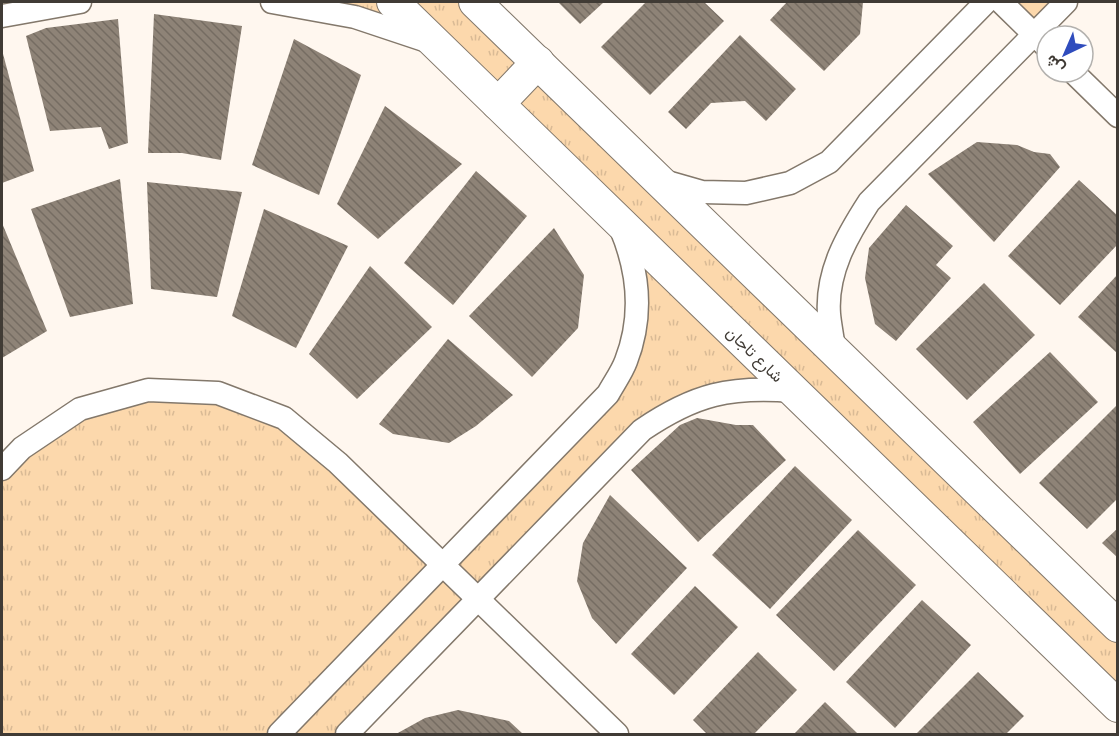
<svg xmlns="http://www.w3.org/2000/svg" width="1119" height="736" viewBox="0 0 1119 736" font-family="'Noto Sans',Vazirmatn,sans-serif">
	<defs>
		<pattern id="grass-tufts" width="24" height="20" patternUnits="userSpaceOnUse" patternTransform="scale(1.5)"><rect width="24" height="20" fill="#fcd8ac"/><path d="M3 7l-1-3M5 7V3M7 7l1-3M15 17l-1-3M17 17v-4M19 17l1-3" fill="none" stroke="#d9ba95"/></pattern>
		<pattern id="building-back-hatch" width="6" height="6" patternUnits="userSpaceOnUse" patternTransform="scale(1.5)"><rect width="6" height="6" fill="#8e8377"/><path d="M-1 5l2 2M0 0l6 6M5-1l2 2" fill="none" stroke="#756c62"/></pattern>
	</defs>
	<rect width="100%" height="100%" fill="#fff7ef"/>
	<g fill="url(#grass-tufts)">
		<polygon points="272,2 477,2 1117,627 1117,706 793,391 669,412 347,734 2,734 2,469 22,448 148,390 284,418 442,564 626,362 631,253 437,44"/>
		<polygon points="1001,2 1066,2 1034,34"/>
	</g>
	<g fill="url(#building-back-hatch)">
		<polygon points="558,2 604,2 580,24"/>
		<polygon points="646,2 704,2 724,21 650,95 601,47"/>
		<polygon points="787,2 863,2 860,34 824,71 770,20"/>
		<polygon points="154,14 242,26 221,160 182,153 148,153"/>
		<polygon points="118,19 128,143 109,149 101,127 50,131 26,36 46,28"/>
		<polygon points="740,35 796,89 766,121 745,101 711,103 686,129 668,112"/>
		<polygon points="294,39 361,75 319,195 252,165"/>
		<polygon points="2,50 34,171 2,183"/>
		<polygon points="385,106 462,164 378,239 337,204"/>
		<polygon points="977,142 1017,145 1034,152 1050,154 1060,167 994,242 928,174"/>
		<polygon points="476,171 527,216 453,305 404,263"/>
		<polygon points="120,179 133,304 70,317 31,209"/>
		<polygon points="1079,180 1118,216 1118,244 1060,305 1008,256"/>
		<polygon points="147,182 242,192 217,297 151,289"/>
		<polygon points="906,205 953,246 936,265 951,278 896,341 875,324 865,278 869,248"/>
		<polygon points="264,209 348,246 296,348 232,316"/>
		<polygon points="2,223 47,331 2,358"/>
		<polygon points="554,228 584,275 578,328 532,377 469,316"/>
		<polygon points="370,266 432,327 357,399 309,354"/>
		<polygon points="1118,274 1118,354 1078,317"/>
		<polygon points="984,283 1035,335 967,400 916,349"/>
		<polygon points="448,339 513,395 476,426 449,443 393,434 379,424"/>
		<polygon points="1050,352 1098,402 1020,474 973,422"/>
		<polygon points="1118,404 1118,498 1087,529 1039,483"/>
		<polygon points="697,418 736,425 753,425 786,460 698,542 631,470 680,425"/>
		<polygon points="795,466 852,520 770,609 712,555"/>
		<polygon points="610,495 687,568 616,644 592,618 577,581 583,543"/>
		<polygon points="1118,528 1118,558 1102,543"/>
		<polygon points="858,530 916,585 834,671 776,615"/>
		<polygon points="695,586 738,627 674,695 631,654"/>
		<polygon points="922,600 971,645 895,728 846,682"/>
		<polygon points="758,652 797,690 754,734 707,734 693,720"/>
		<polygon points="978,672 1024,716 1006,734 916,734"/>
		<polygon points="825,702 858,734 794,734"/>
		<polygon points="458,710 509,721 523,734 396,734 425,718"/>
	</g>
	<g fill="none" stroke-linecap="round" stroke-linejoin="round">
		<g stroke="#83786b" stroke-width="25">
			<g id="street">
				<polyline points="272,2 355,17 430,42"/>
				<polyline points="1001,2 1047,47"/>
				<polyline points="2,16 80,2"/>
				<polyline points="1073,72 1118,116"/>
				<polyline points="660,180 702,192 746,193 790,183 829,162 986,2"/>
				<path d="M834,351C833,338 830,326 829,314C826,272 847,236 869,202L1066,2"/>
				<polyline points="2,469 22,448 80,409 148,390 218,393 284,418 338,463 617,734"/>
				<path d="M279,734L608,394C614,383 622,372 626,361C643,317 639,272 621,229"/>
				<path d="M347,734L642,430C695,394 730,386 793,391"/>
			</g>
		</g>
		<g stroke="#83786b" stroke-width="34">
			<g id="secondary">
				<polyline points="393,2 1118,706"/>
				<polyline points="475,2 1118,626"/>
				<polyline points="498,104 538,62"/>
			</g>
		</g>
		<use href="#street" stroke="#fff" stroke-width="22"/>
		<use href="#secondary" stroke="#fff" stroke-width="32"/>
	</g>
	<g text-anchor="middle" stroke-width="6" stroke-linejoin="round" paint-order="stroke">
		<g font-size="16" fill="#403b35" stroke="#fff">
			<text transform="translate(755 354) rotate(44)" y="6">شارع تاجان</text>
		</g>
	</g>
	<rect width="1119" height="736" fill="none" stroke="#403b35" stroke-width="6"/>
	<g transform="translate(1065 54) rotate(224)"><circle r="28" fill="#ffffff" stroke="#b3b1ae" stroke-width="1.5"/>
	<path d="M0-4.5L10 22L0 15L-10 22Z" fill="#2f4cbd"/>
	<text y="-9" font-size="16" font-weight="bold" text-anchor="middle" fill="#403b35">ش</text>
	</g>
</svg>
